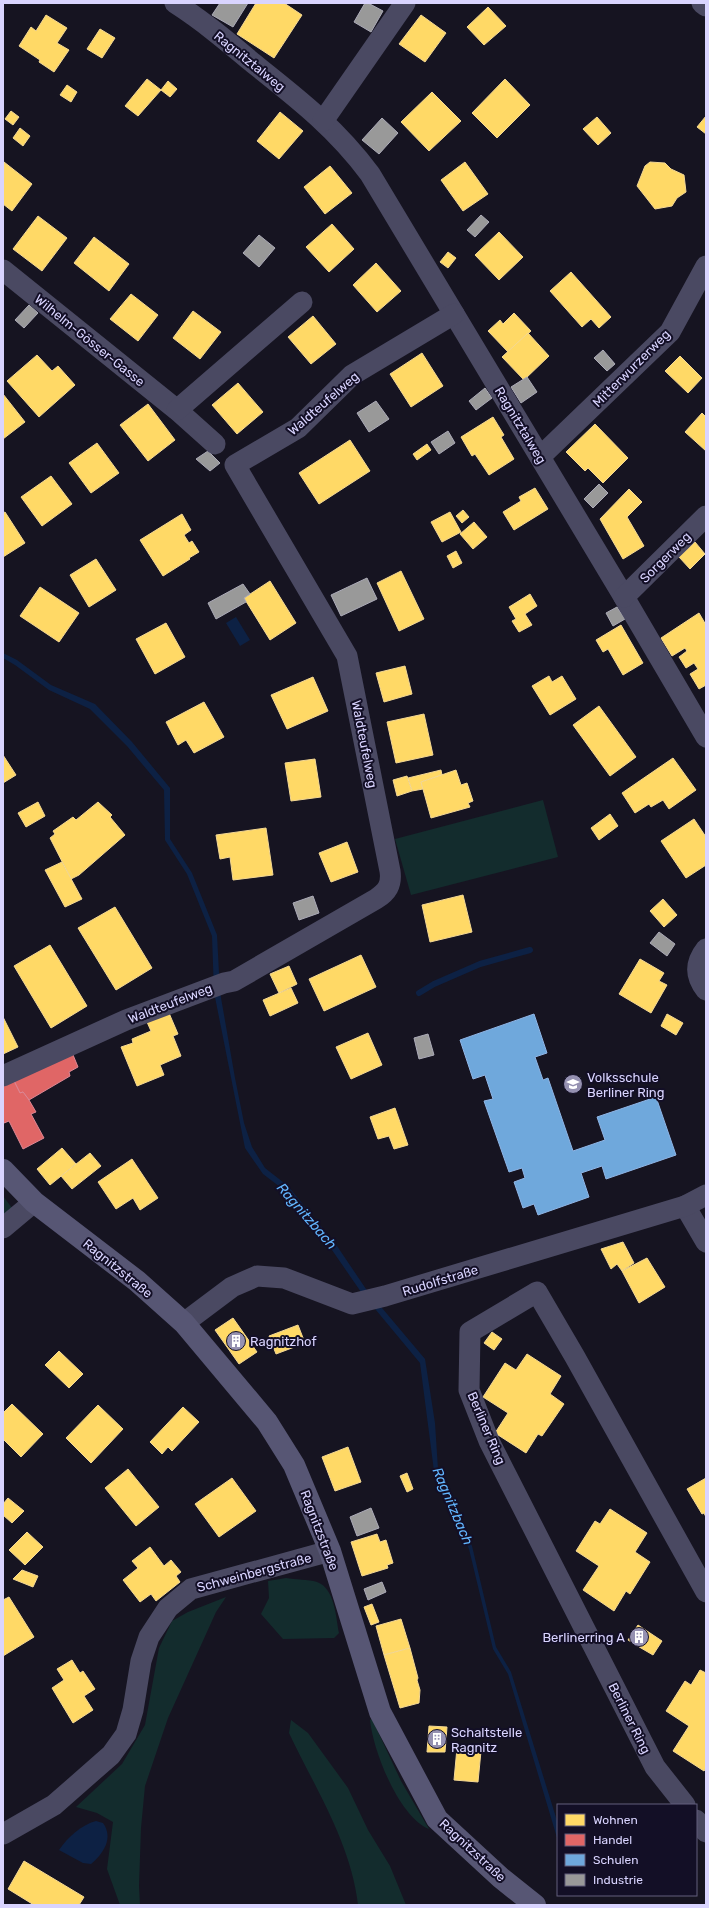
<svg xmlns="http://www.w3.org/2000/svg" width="709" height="1908" viewBox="0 0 709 1908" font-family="Rubik,sans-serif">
	<rect width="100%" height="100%" fill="#161421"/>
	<g fill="#132c2d">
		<polygon points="543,800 558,857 411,895 395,839"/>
		<polygon points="3,1196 12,1208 3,1216"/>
		<path d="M286,1578C295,1580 308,1579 317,1582C335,1588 336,1618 339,1633L334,1638L283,1639L261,1614L269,1598L268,1581Z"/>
		<polygon points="226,1597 216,1612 168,1718 145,1786 141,1828 139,1886 140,1905 120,1905 107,1869 113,1822 97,1813 76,1807 122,1764 145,1725 159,1648 172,1621 188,1612"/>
		<path d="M372,1719L401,1781L429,1829C399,1817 373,1751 370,1720Z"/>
		<path d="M291,1720L308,1733L348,1788L368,1830L390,1866L406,1905H358C351,1843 315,1788 289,1733Z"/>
	</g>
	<g fill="#0d2144">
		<polygon points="236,617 250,640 240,646 226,623"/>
		<polygon points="3,653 17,660 51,685 95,704 132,742 170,788 170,839 192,873 217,935 220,992 235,1078 244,1123 252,1147 265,1168 288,1186 337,1246 366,1289 425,1359 435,1423 438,1469 472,1546 496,1647 511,1672 558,1824 558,1841 508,1674 493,1649 469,1549 434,1471 420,1363 361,1292 332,1250 284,1190 263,1174 245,1148 214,992 212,936 187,874 165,840 164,790 127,746 90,709 49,690 15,665 3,658"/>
		<path d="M96,1821L103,1823C114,1838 103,1854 91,1864L83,1863L59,1850C68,1837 81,1825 96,1821Z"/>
	</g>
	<g fill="#ffd966" stroke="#f4d894">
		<polygon points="256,3 284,3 302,15 274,58 237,34"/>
		<polygon points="488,7 506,26 484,45 467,27"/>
		<polygon points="46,15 67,28 57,43 69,50 54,72 39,62 40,60 19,46 31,27 36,31"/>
		<polygon points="421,15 446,33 425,62 399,44"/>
		<polygon points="100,29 115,38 102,58 87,49"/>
		<polygon points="147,79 161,90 138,116 125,106"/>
		<polygon points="505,79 530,105 497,138 472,113"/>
		<polygon points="168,81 177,89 170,97 161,90"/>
		<polygon points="67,85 77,92 71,102 60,95"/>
		<polygon points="432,92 461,121 429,151 401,122"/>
		<polygon points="11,111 19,117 13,125 5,119"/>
		<polygon points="280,112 303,131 279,159 257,141"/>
		<polygon points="706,116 706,134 697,127"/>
		<polygon points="597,117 611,133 598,145 583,129"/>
		<polygon points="20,128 30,136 23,146 13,138"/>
		<polygon points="4,162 32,184 12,211 3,204"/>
		<polygon points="465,162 488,194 463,211 441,180"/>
		<polygon points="650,162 665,163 671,169 684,175 686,192 677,198 672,206 655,209 637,186 645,166"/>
		<polygon points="330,166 352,193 325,214 304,187"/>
		<polygon points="38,216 67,238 42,271 13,249"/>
		<polygon points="332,224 354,249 329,272 306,247"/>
		<polygon points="499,232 523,257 499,280 475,255"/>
		<polygon points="94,237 129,264 109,291 74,263"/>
		<polygon points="448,252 456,258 448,268 440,262"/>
		<polygon points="376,263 401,291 377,312 353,285"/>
		<polygon points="571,272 611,317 599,328 591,319 582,327 550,291"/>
		<polygon points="131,294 158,315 138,341 110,319"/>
		<polygon points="193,311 221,332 200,359 173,338"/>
		<polygon points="514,313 531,331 508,352 488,331 500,320 503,324"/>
		<polygon points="313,316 336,344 311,364 288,337"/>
		<polygon points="528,333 549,356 524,380 502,357"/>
		<polygon points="422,353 443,386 411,407 390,374"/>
		<polygon points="37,355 52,371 58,366 75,385 39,417 7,381"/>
		<polygon points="680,356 702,378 688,393 665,371"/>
		<polygon points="238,383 263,412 237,434 212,405"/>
		<polygon points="3,394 25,422 3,439"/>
		<polygon points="148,404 175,440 148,461 120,425"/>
		<polygon points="702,413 706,417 706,451 685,432"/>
		<polygon points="493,417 504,435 501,437 514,459 489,475 475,454 472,456 461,437"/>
		<polygon points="595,424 628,458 603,483 588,468 585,471 566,452"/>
		<polygon points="350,440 370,471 319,504 299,473"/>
		<polygon points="97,443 119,473 91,493 69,463"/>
		<polygon points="427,444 431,450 417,460 413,454"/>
		<polygon points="51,476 72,504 42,526 21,497"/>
		<polygon points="535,488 548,509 514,530 503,512 521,501 519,497"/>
		<polygon points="629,489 642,502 627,517 644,546 623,559 600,519"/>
		<polygon points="463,510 469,517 462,523 456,516"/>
		<polygon points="5,512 25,543 3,557 3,513"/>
		<polygon points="450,512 461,532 442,542 431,522"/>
		<polygon points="182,514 191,530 184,535 189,543 192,541 199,552 189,558 190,559 163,576 140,540"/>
		<polygon points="474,522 487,537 473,549 460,534"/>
		<polygon points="695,542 705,554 690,569 679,557"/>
		<polygon points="456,551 462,563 453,568 447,556"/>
		<polygon points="96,559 116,590 89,607 70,575"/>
		<polygon points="401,571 424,619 399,631 377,583"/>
		<polygon points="270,581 296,623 270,640 244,598"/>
		<polygon points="40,587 79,613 59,642 20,616"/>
		<polygon points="530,594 537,606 525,614 532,625 519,632 512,621 516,619 509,607"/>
		<polygon points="699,613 706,625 706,685 699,689 690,674 698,669 694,663 686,668 679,657 687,651 685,648 672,656 661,638"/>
		<polygon points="166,623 185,657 155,674 136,639"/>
		<polygon points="621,625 643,663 623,675 608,649 603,652 596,640"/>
		<polygon points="405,666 412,694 384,702 376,673"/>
		<polygon points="549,676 552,682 562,676 576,699 550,715 532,686"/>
		<polygon points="313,677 328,711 287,729 271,695"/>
		<polygon points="204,702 224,737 194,753 186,740 178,745 166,722"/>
		<polygon points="599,706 636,757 610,776 573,725"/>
		<polygon points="424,714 433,755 396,763 387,722"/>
		<polygon points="3,755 16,775 3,783"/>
		<polygon points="673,758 696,790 669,809 663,800 651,807 649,804 635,813 622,793"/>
		<polygon points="315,759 321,797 291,801 285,763"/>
		<polygon points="441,770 442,775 421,782 423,789 412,791 408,778"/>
		<polygon points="456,770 461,785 467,783 473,801 468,803 470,807 431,818 421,782"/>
		<polygon points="407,776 412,791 397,796 393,780"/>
		<polygon points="38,802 45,816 26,827 18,813"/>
		<polygon points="98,802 112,815 110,817 125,835 79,875 71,879 50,838 55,834 53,831 73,817 76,820"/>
		<polygon points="610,814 618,826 599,840 591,828"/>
		<polygon points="694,819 706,837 706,865 686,878 661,841"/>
		<polygon points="266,828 273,875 233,880 230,857 220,859 216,835"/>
		<polygon points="347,842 358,872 331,882 319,853"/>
		<polygon points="62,862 82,899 65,907 45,870"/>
		<polygon points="463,895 472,932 430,942 422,905"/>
		<polygon points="663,899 677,915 664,927 650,911"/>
		<polygon points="115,907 152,968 116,990 78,928"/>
		<polygon points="50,945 87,1006 51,1028 14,966"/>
		<polygon points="361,955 376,987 324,1011 309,979"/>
		<polygon points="640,959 664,973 659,981 667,985 651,1013 619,994"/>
		<polygon points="289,966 297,984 279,993 270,974"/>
		<polygon points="291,988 298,1003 270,1016 263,1000"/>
		<polygon points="169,1013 178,1034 173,1036 181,1056 160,1065 164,1075 137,1086 121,1047 133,1043 132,1039 151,1031 147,1022"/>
		<polygon points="667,1014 683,1023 676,1035 661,1026"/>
		<polygon points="3,1017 18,1047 3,1054"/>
		<polygon points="368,1033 382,1065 351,1079 336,1047"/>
		<polygon points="395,1108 408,1145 394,1149 389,1136 378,1139 370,1117"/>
		<polygon points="62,1148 76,1164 50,1185 37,1169"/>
		<polygon points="90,1153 101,1166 72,1189 61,1176"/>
		<polygon points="132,1159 158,1198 140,1210 133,1198 116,1209 98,1182"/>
		<polygon points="623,1242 634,1263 622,1271 617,1264 611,1269 601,1249"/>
		<polygon points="647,1258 665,1287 639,1303 622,1271"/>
		<polygon points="233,1318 257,1352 239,1364 215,1330"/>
		<polygon points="298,1325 305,1343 276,1354 269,1336"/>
		<polygon points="492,1332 502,1339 494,1350 484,1343"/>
		<polygon points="59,1351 83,1374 69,1388 45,1365"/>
		<polygon points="527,1354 561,1376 550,1394 564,1404 542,1436 538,1434 526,1453 495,1433 508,1413 483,1397 505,1363 516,1370"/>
		<polygon points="12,1404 43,1434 21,1457 3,1439 3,1413"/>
		<polygon points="98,1405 123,1429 91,1463 66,1438"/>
		<polygon points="183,1407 199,1422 172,1451 168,1447 162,1454 150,1442"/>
		<polygon points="348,1447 361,1482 335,1491 322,1457"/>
		<polygon points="128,1469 159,1507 136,1526 105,1488"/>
		<polygon points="407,1473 413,1489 407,1492 400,1476"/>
		<polygon points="232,1478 256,1511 219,1537 195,1504"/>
		<polygon points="706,1478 706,1517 704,1513 702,1514 687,1489"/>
		<polygon points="8,1498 24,1511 12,1523 3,1515 3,1504"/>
		<polygon points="610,1509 647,1533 635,1552 650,1562 630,1594 626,1591 614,1611 583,1590 599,1566 576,1551 595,1521 600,1524"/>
		<polygon points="27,1532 43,1547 25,1565 9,1550"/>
		<polygon points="377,1534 380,1542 386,1540 393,1563 387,1565 388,1568 362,1576 351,1542"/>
		<polygon points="150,1547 164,1566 171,1560 181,1572 176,1576 180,1582 156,1601 151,1594 140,1602 123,1580 138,1568 132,1561"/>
		<polygon points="22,1570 38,1576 33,1587 13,1579"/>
		<polygon points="9,1597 34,1637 3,1656 3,1600"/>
		<polygon points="372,1604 379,1622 371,1625 364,1607"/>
		<polygon points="401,1619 410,1648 384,1655 376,1626"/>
		<polygon points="638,1625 650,1633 641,1648 628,1640"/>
		<polygon points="650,1633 662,1641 653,1655 641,1648"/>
		<polygon points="410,1648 418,1678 417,1680 420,1690 419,1703 400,1708 384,1655"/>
		<polygon points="72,1660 80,1673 83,1671 95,1689 84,1696 93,1710 73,1723 52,1688 64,1680 57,1669"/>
		<polygon points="700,1670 706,1673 706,1768 704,1771 673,1751 689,1726 666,1711 685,1681 691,1685"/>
		<polygon points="429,1726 447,1727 445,1752 427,1752"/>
		<polygon points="457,1748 481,1751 478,1782 454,1780"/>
		<polygon points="24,1861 84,1897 79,1905 34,1905 8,1889"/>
	</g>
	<g fill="#e06666" stroke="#de8794">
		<polygon points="71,1050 78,1067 69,1072 70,1076 29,1100 23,1092 20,1093 14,1081"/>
		<polygon points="14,1081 20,1093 23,1092 29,1100 36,1112 31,1114 44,1138 23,1149 9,1121 4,1123 3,1120 3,1087"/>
	</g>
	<polygon fill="#6fa8dc" stroke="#8fb5e6" points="534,1014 547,1053 535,1057 543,1080 548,1078 573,1151 605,1140 597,1117 656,1097 676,1155 606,1179 602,1166 581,1173 589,1197 538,1215 534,1204 523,1208 514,1182 525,1178 522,1168 509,1172 484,1101 493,1099 485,1075 473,1079 460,1040"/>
	<g fill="#999" stroke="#acabb8">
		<polygon points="220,3 248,3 233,27 212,15"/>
		<polygon points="365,3 368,3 383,11 371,32 354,22"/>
		<polygon points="382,118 398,133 379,154 362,140"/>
		<polygon points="481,215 489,222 475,237 467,230"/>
		<polygon points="259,235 275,248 259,267 243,253"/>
		<polygon points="29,305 38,313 24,328 15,320"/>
		<polygon points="603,350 615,364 607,371 594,358"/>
		<polygon points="527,377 537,392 521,403 511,387"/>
		<polygon points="485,388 492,398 476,410 469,401"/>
		<polygon points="376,401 389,419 369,432 357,413"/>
		<polygon points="448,431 455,443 439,454 431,442"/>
		<polygon points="208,451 220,463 210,471 196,459"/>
		<polygon points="599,484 608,493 593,508 584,499"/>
		<polygon points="367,578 377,599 341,616 331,595"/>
		<polygon points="243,584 250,594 244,598 246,602 216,619 208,603"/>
		<polygon points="617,607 625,619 613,626 606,613"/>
		<polygon points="313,896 319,913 299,920 293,903"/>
		<polygon points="659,932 675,944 667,956 650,943"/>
		<polygon points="428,1034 434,1055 419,1059 414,1038"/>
		<polygon points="371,1508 379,1528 357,1536 350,1517"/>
		<polygon points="382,1582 386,1592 368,1600 364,1589"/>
	</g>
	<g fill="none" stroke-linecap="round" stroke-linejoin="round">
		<polyline stroke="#0d2144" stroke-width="6" points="419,993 434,984 480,964 530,950"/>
		<g stroke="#4a4962" stroke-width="21">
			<path d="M175,3C203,21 228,42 253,63C297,98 336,128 370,174L621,592L706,737"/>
			<polyline points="702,3 706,6"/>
			<polyline points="323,121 405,3"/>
			<polyline points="3,270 177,410 215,444"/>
			<polyline points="177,410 302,302"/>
			<polyline points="540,457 670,332 706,266"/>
			<polyline points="624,597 706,516"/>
			<path d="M706,949C695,963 695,976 706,990"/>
			<path d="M3,1076L126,1020L224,983L234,981L376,899C387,892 392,885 390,871L347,656L235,465L298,428L352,375L454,314"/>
			<polyline points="685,1206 706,1242"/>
			<polyline points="3,1228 34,1202"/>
			<polyline points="184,1323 232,1287 257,1276 284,1278 352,1304 385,1296 685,1206 706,1195"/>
			<polyline points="685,1805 655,1767 489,1441 469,1390 470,1332 537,1292 575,1357 706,1592"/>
			<polyline points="696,1820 706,1832"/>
			<polyline points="3,1834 54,1805 111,1755 126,1734 133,1710 141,1661 149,1637 168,1608 191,1589 330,1551"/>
		</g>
		<polyline stroke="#575674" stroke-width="22" points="3,1170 34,1202 137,1281 184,1323 267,1422 294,1465 330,1551 380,1712 437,1819 501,1878 535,1905"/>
	</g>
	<defs>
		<g id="school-disc" transform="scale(1)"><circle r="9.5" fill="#9591b1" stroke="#130f26"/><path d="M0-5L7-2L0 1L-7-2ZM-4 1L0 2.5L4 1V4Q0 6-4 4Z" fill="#fff"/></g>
		<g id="building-disc" transform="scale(1)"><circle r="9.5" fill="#9591b1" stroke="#130f26"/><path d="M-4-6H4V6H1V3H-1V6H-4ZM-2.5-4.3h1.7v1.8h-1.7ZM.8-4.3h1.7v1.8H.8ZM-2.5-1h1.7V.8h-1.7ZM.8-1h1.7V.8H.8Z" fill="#fff"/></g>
	</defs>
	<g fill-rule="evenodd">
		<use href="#school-disc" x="573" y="1084"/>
		<use href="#building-disc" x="236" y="1341"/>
		<use href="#building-disc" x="639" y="1637"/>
		<use href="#building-disc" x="437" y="1739"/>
	</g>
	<g text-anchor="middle" stroke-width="4" stroke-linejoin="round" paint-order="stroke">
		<g font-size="13" fill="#d9d4ff" stroke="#130f26">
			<text transform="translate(250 61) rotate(39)" y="5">Ragnitztalweg</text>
			<text transform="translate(90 340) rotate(39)" y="5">Wilhelm-Gösser-Gasse</text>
			<text transform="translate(631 368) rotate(-45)" y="5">Mitterwurzerweg</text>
			<text transform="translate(323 403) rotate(-41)" y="5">Waldteufelweg</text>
			<text transform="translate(521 425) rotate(59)" y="5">Ragnitztalweg</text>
			<text transform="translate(665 557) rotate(-45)" y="5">Sorgerweg</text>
			<text transform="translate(365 744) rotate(79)" y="5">Waldteufelweg</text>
			<text transform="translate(170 1003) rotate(-21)" y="5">Waldteufelweg</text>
			<text transform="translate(118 1268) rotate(39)" y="5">Ragnitzstraße</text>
			<text transform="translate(440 1280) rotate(-17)" y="5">Rudolfstraße</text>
			<text transform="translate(487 1428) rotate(67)" y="5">Berliner Ring</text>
			<text transform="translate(320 1530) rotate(69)" y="5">Ragnitzstraße</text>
			<text transform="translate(254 1572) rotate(-15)" y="5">Schweinbergstraße</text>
			<text transform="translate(630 1718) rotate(63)" y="5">Berliner Ring</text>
			<text transform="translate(473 1850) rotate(43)" y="5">Ragnitzstraße</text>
		</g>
		<g font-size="13" fill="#d9d4ff" stroke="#130f26" text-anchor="start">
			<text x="587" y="1082">Volksschule<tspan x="587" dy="15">Berliner Ring</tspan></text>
			<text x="250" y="1346">Ragnitzhof</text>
			<text x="625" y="1642" text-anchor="end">Berlinerring A</text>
			<text x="451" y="1737">Schaltstelle<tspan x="451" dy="15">Ragnitz</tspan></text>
		</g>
		<g font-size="14" font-style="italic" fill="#62b6ff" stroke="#130f26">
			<text transform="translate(307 1216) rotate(49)" y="5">Ragnitzbach</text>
			<text transform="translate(453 1506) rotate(67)" y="5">Ragnitzbach</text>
		</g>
	</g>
	<rect width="709" height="1908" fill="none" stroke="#d9d4ff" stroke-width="8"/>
	<rect x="557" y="1804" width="140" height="92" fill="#130f26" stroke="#625e7d"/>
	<rect x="565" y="1814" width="20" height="12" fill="#ffd966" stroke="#625e7d"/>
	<text x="593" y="1824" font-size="12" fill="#d9d4ff">Wohnen</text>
	<rect x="565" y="1834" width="20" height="12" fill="#e06666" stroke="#625e7d"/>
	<text x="593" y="1844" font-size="12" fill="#d9d4ff">Handel</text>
	<rect x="565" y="1854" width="20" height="12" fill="#6fa8dc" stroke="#625e7d"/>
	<text x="593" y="1864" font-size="12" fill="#d9d4ff">Schulen</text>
	<rect x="565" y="1874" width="20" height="12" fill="#999999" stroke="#625e7d"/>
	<text x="593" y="1884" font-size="12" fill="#d9d4ff">Industrie</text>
</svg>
